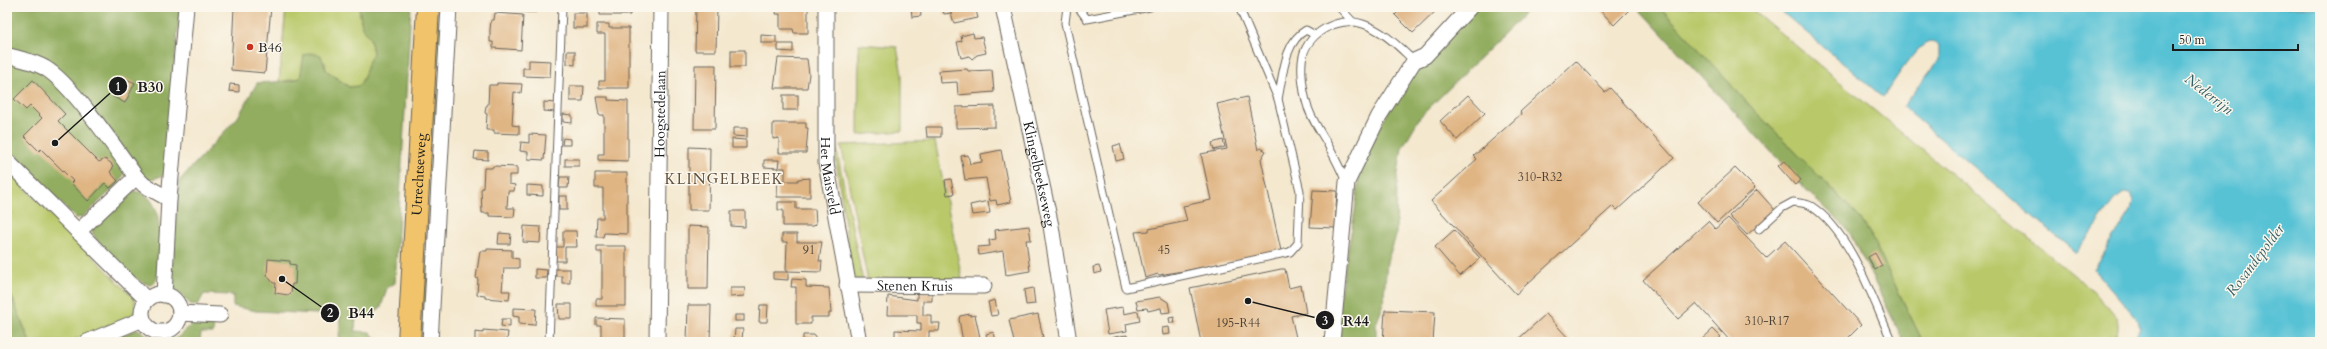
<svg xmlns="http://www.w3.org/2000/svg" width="2327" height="349" viewBox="0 0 2327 349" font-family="Cardo,serif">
	<rect width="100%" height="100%" fill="#fbf7ec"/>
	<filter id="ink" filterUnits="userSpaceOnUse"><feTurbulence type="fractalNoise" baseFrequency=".025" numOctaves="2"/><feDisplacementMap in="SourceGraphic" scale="8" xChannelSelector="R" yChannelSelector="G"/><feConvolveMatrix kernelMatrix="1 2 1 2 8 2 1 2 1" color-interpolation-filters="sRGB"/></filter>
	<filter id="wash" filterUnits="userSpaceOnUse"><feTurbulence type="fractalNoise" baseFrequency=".012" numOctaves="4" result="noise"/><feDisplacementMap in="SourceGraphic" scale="16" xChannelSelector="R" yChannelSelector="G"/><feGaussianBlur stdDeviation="0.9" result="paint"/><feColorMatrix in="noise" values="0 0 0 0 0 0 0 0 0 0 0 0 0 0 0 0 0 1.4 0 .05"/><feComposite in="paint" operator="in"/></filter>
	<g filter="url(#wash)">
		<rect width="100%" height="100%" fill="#f4e8cf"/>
		<g fill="#b9c96b" stroke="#6a7244">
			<path d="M286,7H359L362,27L370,38L373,54C366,64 367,75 359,86L349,87L326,70L325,62L301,74L300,78L279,82Z"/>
			<polygon points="439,7 442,7 439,68 436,68"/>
			<path d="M1660,7H1749L2081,281C2090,291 2117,312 2118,324C2119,331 2115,337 2112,342H1923L1870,234L1860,218L1754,110Z"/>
			<polygon points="859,44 897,47 902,75 902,131 858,135"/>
			<polygon points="436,76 439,76 424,342 421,342"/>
			<polygon points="935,141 962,279 868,282 841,145"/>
			<polygon points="834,146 836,146 863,282 854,278 852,273"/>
			<polygon points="7,170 132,296 135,301 134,315 69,342 30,342 7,285"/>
		</g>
		<g fill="#92ad5f" stroke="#57643e">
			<polygon points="7,7 180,7 164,175 150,180 141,175 74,88 7,50"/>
			<path d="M359,7H411L395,283L387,288L381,307L371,316H356L355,331L370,332L379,342H339L340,315L256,311L233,306V295L204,294L198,305L190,304L173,287L171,276L179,181L238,117L257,83L291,81L300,78L304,55L310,53L321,55L326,70L349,87L359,86C367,75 366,64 373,53L370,38L362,27Z"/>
			<polygon points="1474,7 1531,7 1420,117 1402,148 1397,179 1396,236 1387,262 1383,306 1376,324 1376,338 1380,342 1336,342 1339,299 1355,211 1359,177 1377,132 1409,76"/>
			<polygon points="1637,7 1660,7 1754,110 1860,218 1870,234 1923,342 1904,342 1855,242 1847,229 1814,198"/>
			<polygon points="7,61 36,68 67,94 125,172 120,182 83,217 76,218 73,215 7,150"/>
			<path d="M132,191C163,192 160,234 159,255C158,264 160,279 152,285C134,284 99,248 92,232L94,225Z"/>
			<polygon points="7,285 30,342 7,342"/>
			<polygon points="194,322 214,322 213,333 201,333 200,342 173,342"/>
			<polygon points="138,329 151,338 151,342 103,342"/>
		</g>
		<path fill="#59c2d5" stroke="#3a6f78" d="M1776,7H2320V342H2133L2140,328L2138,320L2094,269L2131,211L2133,202L2130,194L2124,193L2114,200L2076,253L1903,107L1939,60V46C1935,43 1932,41 1927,43C1914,48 1892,85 1883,97Z"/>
		<g id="blocks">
			<g fill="#e0b584">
				<polygon points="234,7 271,7 265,73 231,70"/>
				<rect x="524" y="7" width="12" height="5"/>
				<polygon points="606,7 630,7 630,15 600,15 600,9"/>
				<polygon points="696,7 717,7 716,51 695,51"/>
				<polygon points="777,7 808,7 808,33 794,33 793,29 780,29 780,14 776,14"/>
				<polygon points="911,7 920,7 921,16 912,17"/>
				<polygon points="942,7 975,7 978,18 954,23 951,13 944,14"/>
				<polygon points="1403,7 1440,7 1413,33 1395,15"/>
				<polygon points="1597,7 1628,7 1630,9 1614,25"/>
				<polygon points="495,13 523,15 521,50 493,48 493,42 490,42 490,30 491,20 494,20"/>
				<rect x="573" y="13" width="14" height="15"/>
				<polygon points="597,24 609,24 609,28 629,28 629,88 599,88 599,81 605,81 605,34 597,34"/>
				<polygon points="973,33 974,38 982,37 986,53 977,55 972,59 969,56 961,58 957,42 962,41 961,36"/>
				<polygon points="761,35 776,36 776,43 761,43"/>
				<polygon points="778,44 793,44 793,52 778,51"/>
				<rect x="731" y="50" width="14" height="17"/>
				<polygon points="567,51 575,51 575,65 567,64"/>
				<polygon points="778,58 807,59 809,74 807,88 774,88"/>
				<polygon points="529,60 551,61 550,77 523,76 523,68 529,68"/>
				<polygon points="1576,61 1605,92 1610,88 1674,158 1617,210 1613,206 1516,294 1431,201 1477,159 1474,156 1521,114 1520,112"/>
				<polygon points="695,65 716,65 715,129 694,129"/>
				<polygon points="967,69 968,71 992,70 994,92 958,95 957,82 940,83 939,71"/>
				<polygon points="122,77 135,83 125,103 112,96"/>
				<polygon points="33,80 65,114 58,121 99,162 105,159 111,163 113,168 110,172 118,181 110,188 105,183 88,201 71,183 73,181 41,149 39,151 24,136 42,118 30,106 26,110 14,99"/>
				<polygon points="497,83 522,84 521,93 514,92 512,125 519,126 519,134 494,133 494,130 486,130 487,114 485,113 486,106 488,105 489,85 497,85"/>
				<polygon points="230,84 239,85 239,92 229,91"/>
				<polygon points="570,86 584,86 583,101 570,101"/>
				<rect x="783" y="95" width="15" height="15"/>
				<polygon points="1468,95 1485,113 1457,140 1440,121"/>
				<polygon points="596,97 608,97 608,100 628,101 628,161 598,160 598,154 604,154 604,115 599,115"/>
				<polygon points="1247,97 1258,150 1261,148 1266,151 1261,159 1281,251 1189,270 1159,275 1158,274 1145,278 1135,232 1149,231 1149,229 1187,221 1183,206 1211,200 1201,154 1227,149 1217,104"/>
				<polygon points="544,102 556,103 556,112 544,111"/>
				<polygon points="995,106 995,127 956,128 956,107"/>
				<polygon points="563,114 572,115 572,123 563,122"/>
				<polygon points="773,123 806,123 806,128 808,128 806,153 779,153 779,138 773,139"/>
				<polygon points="926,127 941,127 941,137 927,137"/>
				<polygon points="733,128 747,128 747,137 733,136"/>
				<polygon points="529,134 546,135 544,160 528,159 528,152 520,151 521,142 529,143"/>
				<polygon points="563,138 570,139 570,145 562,145"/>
				<polygon points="732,139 746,140 746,148 732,148"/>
				<polygon points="1223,140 1225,147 1214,150 1212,143"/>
				<polygon points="1120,144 1124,159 1116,161 1113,146"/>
				<polygon points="689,147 710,148 709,210 689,210"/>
				<polygon points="1001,150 1011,202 997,205 996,200 990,201 986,178 965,180 961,156 968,155 970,164 982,162 981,154"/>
				<polygon points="475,151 488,152 488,160 474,159"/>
				<rect x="565" y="159" width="14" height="7"/>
				<polygon points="764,160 779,160 778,168 785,168 785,181 798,181 798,179 810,178 810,197 777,197 778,168 764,167"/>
				<polygon points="1784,161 1801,180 1795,185 1778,166"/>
				<polygon points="493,166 517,167 517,175 509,175 509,184 515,185 514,191 508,191 507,208 515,208 514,217 489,216 489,213 482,213 481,189 483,188 484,168 492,168"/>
				<polygon points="1735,168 1755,188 1717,223 1698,202"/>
				<polygon points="595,173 627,173 627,234 604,233 603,237 596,237 597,218 603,218 603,188 595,188"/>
				<polygon points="560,177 569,177 568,188 559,188"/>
				<polygon points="951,179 954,194 947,195 945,180"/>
				<polygon points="527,185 543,186 543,196 527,195"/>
				<polygon points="1313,190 1337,191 1335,228 1310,227"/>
				<polygon points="1757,190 1775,210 1747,235 1729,216"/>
				<rect x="559" y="196" width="8" height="14"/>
				<polygon points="988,201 990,213 972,215 970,205"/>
				<polygon points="778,202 796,202 796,209 815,209 816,224 814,226 783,226 783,210 778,210"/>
				<polygon points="731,211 745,211 745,227 731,226"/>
				<polygon points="1728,218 1766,258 1785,241 1861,325 1844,342 1731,342 1696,303 1678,319 1643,280 1708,221 1715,229"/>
				<polygon points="524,226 541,227 540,243 523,242"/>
				<polygon points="688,226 709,227 708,289 688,289"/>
				<polygon points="1029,226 1031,240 1026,240 1030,271 1006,275 1003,251 979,255 978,247 990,246 989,240 996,239 995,230"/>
				<polygon points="1454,230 1480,258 1460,276 1435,247"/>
				<polygon points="563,231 576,231 577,247 565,247 565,261 556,261 556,247 563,247"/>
				<polygon points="499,233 511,234 510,244 498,244"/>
				<polygon points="782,234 797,234 797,242 822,242 819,261 822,261 821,272 786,271 787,242 782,242"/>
				<polygon points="597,246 626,246 626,306 596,306 596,299 602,299 602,252 597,252"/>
				<polygon points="487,249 512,250 512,258 519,259 519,268 504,268 502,291 510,291 509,300 485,298 485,296 477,295 478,279 476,278 480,251 487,251"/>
				<polygon points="1875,253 1882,266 1875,270 1868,257"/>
				<polygon points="268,259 290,261 290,264 296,265 295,284 292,284 291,293 288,295 275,293 276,283 273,283 267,275"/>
				<polygon points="1099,266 1101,272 1094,274 1093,267"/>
				<polygon points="535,269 547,270 546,278 535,278"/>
				<polygon points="555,269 570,269 570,283 562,283 562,276 555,276"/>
				<polygon points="1281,269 1285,269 1289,288 1301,285 1306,313 1291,316 1297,342 1201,342 1190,288"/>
				<polygon points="773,272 788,272 788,280 773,279"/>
				<polygon points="792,279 806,280 806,287 829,288 831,313 829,313 829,317 811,317 811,324 796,324 796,287 791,287"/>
				<polygon points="730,288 745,288 744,296 730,297"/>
				<polygon points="1033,288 1035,304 1026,305 1024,290"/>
				<polygon points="917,293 932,293 932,301 923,301 923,315 931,315 931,323 940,323 939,331 929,331 929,342 897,342 895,341 895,330 921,331 921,323 917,323 917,315 887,315 888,296 917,300"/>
				<polygon points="1160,297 1168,302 1170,312 1162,313 1161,308 1148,311 1147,308 1138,309 1136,301"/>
				<polygon points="995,300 998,315 991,316 988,302"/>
				<polygon points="558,304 572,304 572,319 559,319"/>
				<polygon points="688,305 711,305 710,342 687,342"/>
				<polygon points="760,305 768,305 767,322 759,322"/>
				<polygon points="1123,307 1124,314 1138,311 1140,321 1126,324 1127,331 1108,334 1104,310"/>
				<polygon points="513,308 536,309 535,325 519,324 519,317 513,316"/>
				<polygon points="1385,310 1435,312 1433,342 1383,342"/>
				<polygon points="970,314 971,316 975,315 981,342 963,342 959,319 960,316"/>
				<polygon points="1038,314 1044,342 1014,342 1009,320"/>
				<polygon points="1546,314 1572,342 1515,342"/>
				<rect x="735" y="315" width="9" height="6"/>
				<polygon points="1174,317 1175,323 1170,323 1169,318"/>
				<polygon points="596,318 625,319 625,342 601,342 601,325 596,325"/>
				<polygon points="502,319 510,319 510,327 501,326"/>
				<polygon points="1169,327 1170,334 1163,335 1162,328"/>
				<polygon points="735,329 743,329 742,340 734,340"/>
				<polygon points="1713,329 1721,337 1715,342 1699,342"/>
				<polygon points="483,330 508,332 507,340 475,342 475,332 483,333"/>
				<polygon points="994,332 996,342 988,342 986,334"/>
				<polygon points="803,335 815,335 815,340 839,340 839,342 803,342"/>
				<polygon points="1127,335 1129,342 1109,342 1109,338"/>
			</g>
		</g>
	</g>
	<g filter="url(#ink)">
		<use href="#blocks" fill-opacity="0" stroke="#68635b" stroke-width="1"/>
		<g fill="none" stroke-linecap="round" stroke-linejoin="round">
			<g stroke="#68635b" stroke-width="9">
				<g id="service">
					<polyline points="1067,7 1065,23 1126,288 1290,252 1298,243 1300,191 1278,99"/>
					<polyline points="1078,7 1087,19 1150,7"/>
					<path d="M1239,7L1278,99C1283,76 1284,42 1306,30L1315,35"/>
					<polyline points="1339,7 1353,22"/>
					<path d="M1346,182C1341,170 1335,158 1329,147C1321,131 1310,119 1306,101C1303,90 1301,73 1302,62C1304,34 1338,15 1363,24C1384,31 1398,46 1414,61"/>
					<path d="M1759,229L1782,208L1793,202C1799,203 1806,203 1811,206C1851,232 1873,300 1892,342"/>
					<polyline points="549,342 562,7"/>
				</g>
			</g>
			<g stroke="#68635b" stroke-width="17">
				<g id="minor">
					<path id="s1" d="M826,7V163L859,342"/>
					<path id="s2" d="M1003,7L1051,226L1069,342"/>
					<path d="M7,55C19,59 34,61 45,68C71,83 117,150 136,177L144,185L169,199"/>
					<polyline points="7,161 147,300"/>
					<polyline points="78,232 136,177"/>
					<path id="s3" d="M847,285L984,286"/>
					<circle cx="161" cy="313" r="19"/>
					<polyline points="164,295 169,199 186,7"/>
					<polyline points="180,313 220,315"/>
					<polyline points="87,342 143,319"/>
					<polyline points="430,342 449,7"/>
					<path id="s4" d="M657,342L661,7"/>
					<polyline points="1332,342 1347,182 1379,116 1414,61 1425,56 1470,7"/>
				</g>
			</g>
			<g stroke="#68635b" stroke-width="24">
				<g id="primary">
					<path id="s5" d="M409,342L428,7"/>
				</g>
			</g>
			<use href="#service" stroke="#fff" stroke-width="7"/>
			<use href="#minor" stroke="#fff" stroke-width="15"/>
			<use href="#primary" stroke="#f1c36a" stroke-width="22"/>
		</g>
	</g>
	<circle fill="#c8321e" stroke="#fbf7ec" stroke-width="1.5" cx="250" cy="47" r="4"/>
	<g text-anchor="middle" stroke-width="3" stroke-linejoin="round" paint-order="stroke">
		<g font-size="12" fill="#4d4236">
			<text x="1540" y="181">310-R32</text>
			<text x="809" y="254">91</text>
			<text x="1164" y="254">45</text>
			<text x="1767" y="325">310-R17</text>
			<text x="1238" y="327">195-R44</text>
		</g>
		<g font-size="14" fill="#1c1c1c" stroke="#fbf7ec" text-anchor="start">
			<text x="258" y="52">B46</text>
		</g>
		<g font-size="14" fill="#1c1c1c" stroke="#fbf7ec">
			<text dy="5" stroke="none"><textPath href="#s4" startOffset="228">Hoogstedelaan</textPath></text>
			<text dy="5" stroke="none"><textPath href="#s5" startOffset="168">Utrechtseweg</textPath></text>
			<text dy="5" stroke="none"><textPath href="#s2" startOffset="171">Klingelbeekseweg</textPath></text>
			<text dy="5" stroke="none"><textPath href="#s1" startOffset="169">Het Maisveld</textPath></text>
			<text dy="5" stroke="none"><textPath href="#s3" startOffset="68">Stenen Kruis</textPath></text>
		</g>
		<g font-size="15" font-style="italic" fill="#345e66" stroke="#fbf7ec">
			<text transform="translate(2209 94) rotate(38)" y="5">Nederrijn</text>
			<text transform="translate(2255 260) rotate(-53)" y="5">Rosandepolder</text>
		</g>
		<g font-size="15" letter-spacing="1" fill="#615240" stroke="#fbf7ec">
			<text x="724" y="184">KLINGELBEEK</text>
		</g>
	</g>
	<path fill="none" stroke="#1c1c1c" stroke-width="1.5" d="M55 143L118 86M282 279L330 313M1248 301L1325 320"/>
	<g fill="#1c1c1c" stroke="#fbf7ec" stroke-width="1.5">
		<circle cx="55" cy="143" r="4"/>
		<circle cx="282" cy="279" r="4"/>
		<circle cx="1248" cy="301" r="4"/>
		<circle cx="118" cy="86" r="10"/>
		<circle cx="330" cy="313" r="10"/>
		<circle cx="1325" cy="320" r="10"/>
	</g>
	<g font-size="12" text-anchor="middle" font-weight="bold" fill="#fff">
		<text x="118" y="91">1</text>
		<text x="330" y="317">2</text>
		<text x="1325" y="325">3</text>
	</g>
	<g font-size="15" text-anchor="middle" font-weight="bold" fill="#1c1c1c" stroke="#fbf7ec" stroke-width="3" stroke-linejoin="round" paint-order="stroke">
		<text x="150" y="92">B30</text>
		<text x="361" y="318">B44</text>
		<text x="1356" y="326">R44</text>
	</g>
	<rect width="2327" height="349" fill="none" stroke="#fbf7ec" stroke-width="24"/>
	<path d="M2173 44v6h125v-6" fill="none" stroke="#1c1c1c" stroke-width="2"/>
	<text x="2179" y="44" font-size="12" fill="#1c1c1c" stroke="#fbf7ec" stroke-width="3" paint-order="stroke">50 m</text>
</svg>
